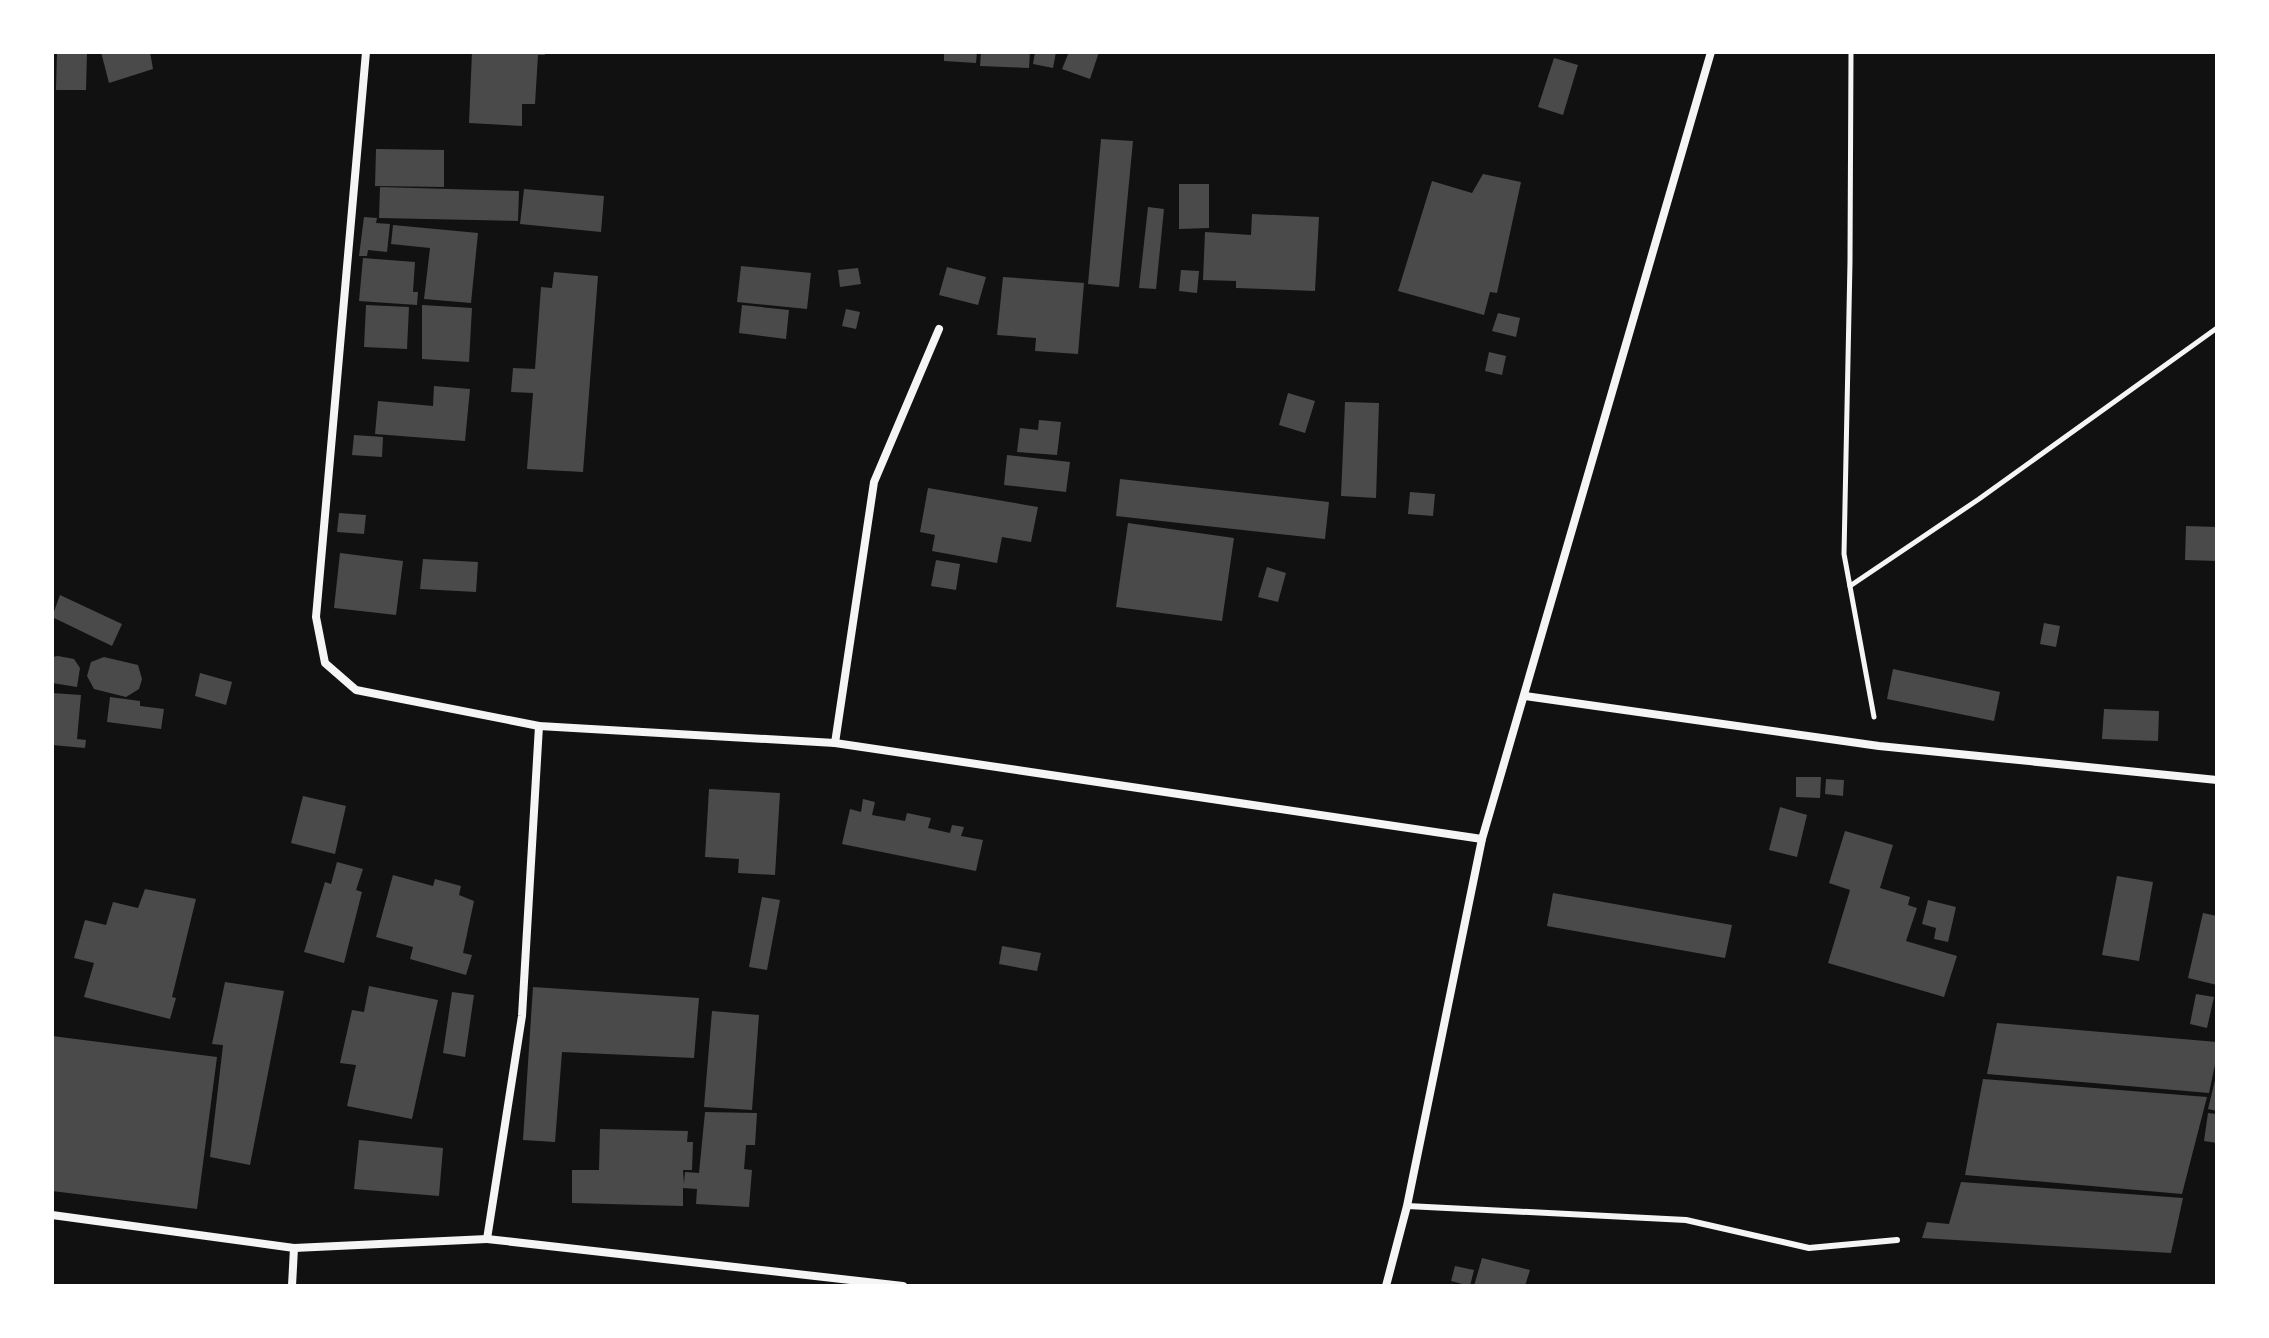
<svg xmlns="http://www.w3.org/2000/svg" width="2269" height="1338" viewBox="0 0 2269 1338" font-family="Inter,sans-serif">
	<rect width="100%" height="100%" fill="#111"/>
	<g fill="#4a4a4a">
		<polygon points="57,52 87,52 86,90 56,90"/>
		<polygon points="101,52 150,52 153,69 109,83"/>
		<polygon points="472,52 545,52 545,55 538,55 535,104 522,104 522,126 469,123"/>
		<polygon points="944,52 977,52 976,63 944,61"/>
		<polygon points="981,52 1030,52 1029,68 980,66"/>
		<polygon points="1035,52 1056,52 1053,68 1033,64"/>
		<polygon points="1069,52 1099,52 1090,79 1062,69"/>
		<polygon points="1554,58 1578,65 1563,115 1538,107"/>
		<polygon points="1101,139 1133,141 1119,287 1088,284"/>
		<polygon points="376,149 444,150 444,187 375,186"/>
		<polygon points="1483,174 1521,182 1497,293 1490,292 1484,315 1398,291 1432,181 1472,193"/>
		<polygon points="1179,184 1209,184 1209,228 1179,229"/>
		<polygon points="380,187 519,191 518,221 379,218"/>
		<polygon points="524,189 604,196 601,232 520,224"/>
		<polygon points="1148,207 1164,209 1156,289 1139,288"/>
		<polygon points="1252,214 1319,217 1315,291 1236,288 1236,281 1203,280 1205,232 1251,235"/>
		<polygon points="364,217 377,218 376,223 390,224 387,252 368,250 367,256 359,256"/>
		<polygon points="393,225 478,233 471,303 424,299 430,248 391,244"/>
		<polygon points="363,258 415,262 413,292 418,292 417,305 359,301"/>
		<polygon points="741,266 811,273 807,309 737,302"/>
		<polygon points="947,267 986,277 978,305 939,295"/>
		<polygon points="858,268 861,284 840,287 838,270"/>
		<polygon points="1181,270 1199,271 1197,293 1179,291"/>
		<polygon points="554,272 598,276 583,472 527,469 533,393 511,392 513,368 535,369 541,287 552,288"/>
		<polygon points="1003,277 1084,283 1078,354 1035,351 1036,338 997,335"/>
		<polygon points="366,305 409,307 407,349 364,347"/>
		<polygon points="422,305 472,308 469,362 422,359"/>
		<polygon points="742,305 789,310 786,339 739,333"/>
		<polygon points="846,309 860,312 856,329 842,326"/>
		<polygon points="1498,313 1520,318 1516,337 1492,331"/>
		<polygon points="1489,352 1506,356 1502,375 1485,371"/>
		<polygon points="434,386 470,389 465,441 375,434 378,401 433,406"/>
		<polygon points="1288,393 1315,401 1305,433 1279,425"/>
		<polygon points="1345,402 1379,403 1376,498 1341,496"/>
		<polygon points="1039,420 1061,422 1057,455 1017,452 1020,428 1038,430"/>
		<polygon points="354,435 383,437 382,457 352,455"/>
		<polygon points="1007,455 1070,462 1066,492 1004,485"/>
		<polygon points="1120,479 1329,502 1325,539 1116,516"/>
		<polygon points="928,488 1038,507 1031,542 1002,537 997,563 932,551 935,535 920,532"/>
		<polygon points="1410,492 1435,494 1433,516 1408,514"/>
		<polygon points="339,513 366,515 364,534 337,532"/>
		<polygon points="1128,523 1234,538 1222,621 1116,607"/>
		<polygon points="2186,526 2217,527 2217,561 2185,560"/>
		<polygon points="340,553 403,561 396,615 334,608"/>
		<polygon points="423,559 478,562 476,592 420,589"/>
		<polygon points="936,560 960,564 956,590 931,586"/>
		<polygon points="1267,567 1286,573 1278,602 1258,597"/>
		<polygon points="60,595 122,624 112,646 52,617"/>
		<polygon points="2044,623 2060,626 2056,647 2040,644"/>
		<polygon points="58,656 74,659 80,668 77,687 52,683 52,657"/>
		<polygon points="104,657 138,665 142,679 139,689 126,697 94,689 87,676 91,662"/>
		<polygon points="1893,669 2000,692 1994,721 1887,699"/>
		<polygon points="200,673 232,682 226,705 195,696"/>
		<polygon points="52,693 81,695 77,739 86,740 85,748 52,745"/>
		<polygon points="110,697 140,701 140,706 164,709 161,729 107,722"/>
		<polygon points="2104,709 2159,711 2158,741 2102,739"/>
		<polygon points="1796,777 1821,777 1820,798 1796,797"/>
		<polygon points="1826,779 1844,780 1843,796 1825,794"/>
		<polygon points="709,789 780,793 775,875 738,873 739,859 705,857"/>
		<polygon points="303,796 346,806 335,854 291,843"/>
		<polygon points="863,799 875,802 872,815 905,821 907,813 931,818 928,828 950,833 952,825 964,827 961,836 983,840 976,871 842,844 850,809 861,812"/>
		<polygon points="1780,807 1807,815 1797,857 1769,850"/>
		<polygon points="1845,831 1893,845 1880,888 1910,897 1908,905 1917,908 1906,941 1957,956 1944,997 1828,963 1850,890 1829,883"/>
		<polygon points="337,862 363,869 356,890 362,892 344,963 304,952 325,882 331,884"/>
		<polygon points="393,875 433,886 435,879 461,886 459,895 474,901 463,953 472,955 466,975 410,959 413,947 376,937"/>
		<polygon points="2117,876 2153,882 2139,961 2102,955"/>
		<polygon points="145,889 196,899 172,997 176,998 170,1019 84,997 94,963 74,958 85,920 106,925 113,902 138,908"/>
		<polygon points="1553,893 1732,925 1725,958 1547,926"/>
		<polygon points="762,897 780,900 767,970 749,967"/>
		<polygon points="1928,900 1956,907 1948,942 1934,939 1936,928 1922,924"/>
		<polygon points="2203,913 2217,916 2217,985 2188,978"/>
		<polygon points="1002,946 1041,953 1037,971 999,964"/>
		<polygon points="225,982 284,991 250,1165 210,1157 223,1045 212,1044"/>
		<polygon points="369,986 438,1000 412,1119 347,1106 356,1065 340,1063 352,1010 364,1012"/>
		<polygon points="533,987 699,998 694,1058 562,1052 555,1142 523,1140"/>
		<polygon points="452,992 474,995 465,1057 443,1053"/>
		<polygon points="2196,994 2214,997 2207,1028 2190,1024"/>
		<polygon points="712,1011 759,1015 752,1110 704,1107"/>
		<polygon points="1997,1023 2217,1042 2217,1055 2209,1093 1987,1074"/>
		<polygon points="52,1036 217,1057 197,1209 52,1191"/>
		<polygon points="2216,1076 2217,1076 2217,1111 2208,1109"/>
		<polygon points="1983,1079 2207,1097 2182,1194 1965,1175"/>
		<polygon points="705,1112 757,1113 755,1145 746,1145 744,1169 752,1170 749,1207 696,1204 697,1189 683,1188 683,1206 572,1203 572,1170 599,1170 600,1129 688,1131 687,1142 693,1142 692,1170 683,1170 684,1184 685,1172 699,1173"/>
		<polygon points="2208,1113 2217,1114 2217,1143 2204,1141"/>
		<polygon points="359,1140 443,1148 439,1196 354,1189"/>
		<polygon points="1961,1182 2183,1198 2171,1253 1922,1238 1927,1222 1949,1224"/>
		<polygon points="1482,1258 1530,1270 1525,1286 1474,1286"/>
		<polygon points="1455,1266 1474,1270 1470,1286 1451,1281"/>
	</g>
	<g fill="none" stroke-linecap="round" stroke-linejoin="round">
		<g stroke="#f5f5f5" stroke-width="5">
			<polyline points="1851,52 1850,262 1844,554 1874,717"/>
			<polyline points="1850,586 1979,499 2217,328"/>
		</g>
		<polyline stroke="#f5f5f5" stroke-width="6" points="1407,1206 1686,1220 1809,1248 1897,1240"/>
		<g stroke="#f5f5f5" stroke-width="8">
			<polyline points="366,52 316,617 325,663 356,690 539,726 835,743 1482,839 1407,1206 1386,1286"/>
			<polyline points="1525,696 1879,746 2217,780"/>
			<polyline points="539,726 522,1016 487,1239 903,1286"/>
			<polyline points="835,743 874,482 939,329"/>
			<polyline points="1482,839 1711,52"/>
			<polyline points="52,1215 294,1248 487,1239"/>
			<polyline points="292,1286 294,1248"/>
		</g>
	</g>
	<rect width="2269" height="1338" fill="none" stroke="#ffffff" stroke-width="108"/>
</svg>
